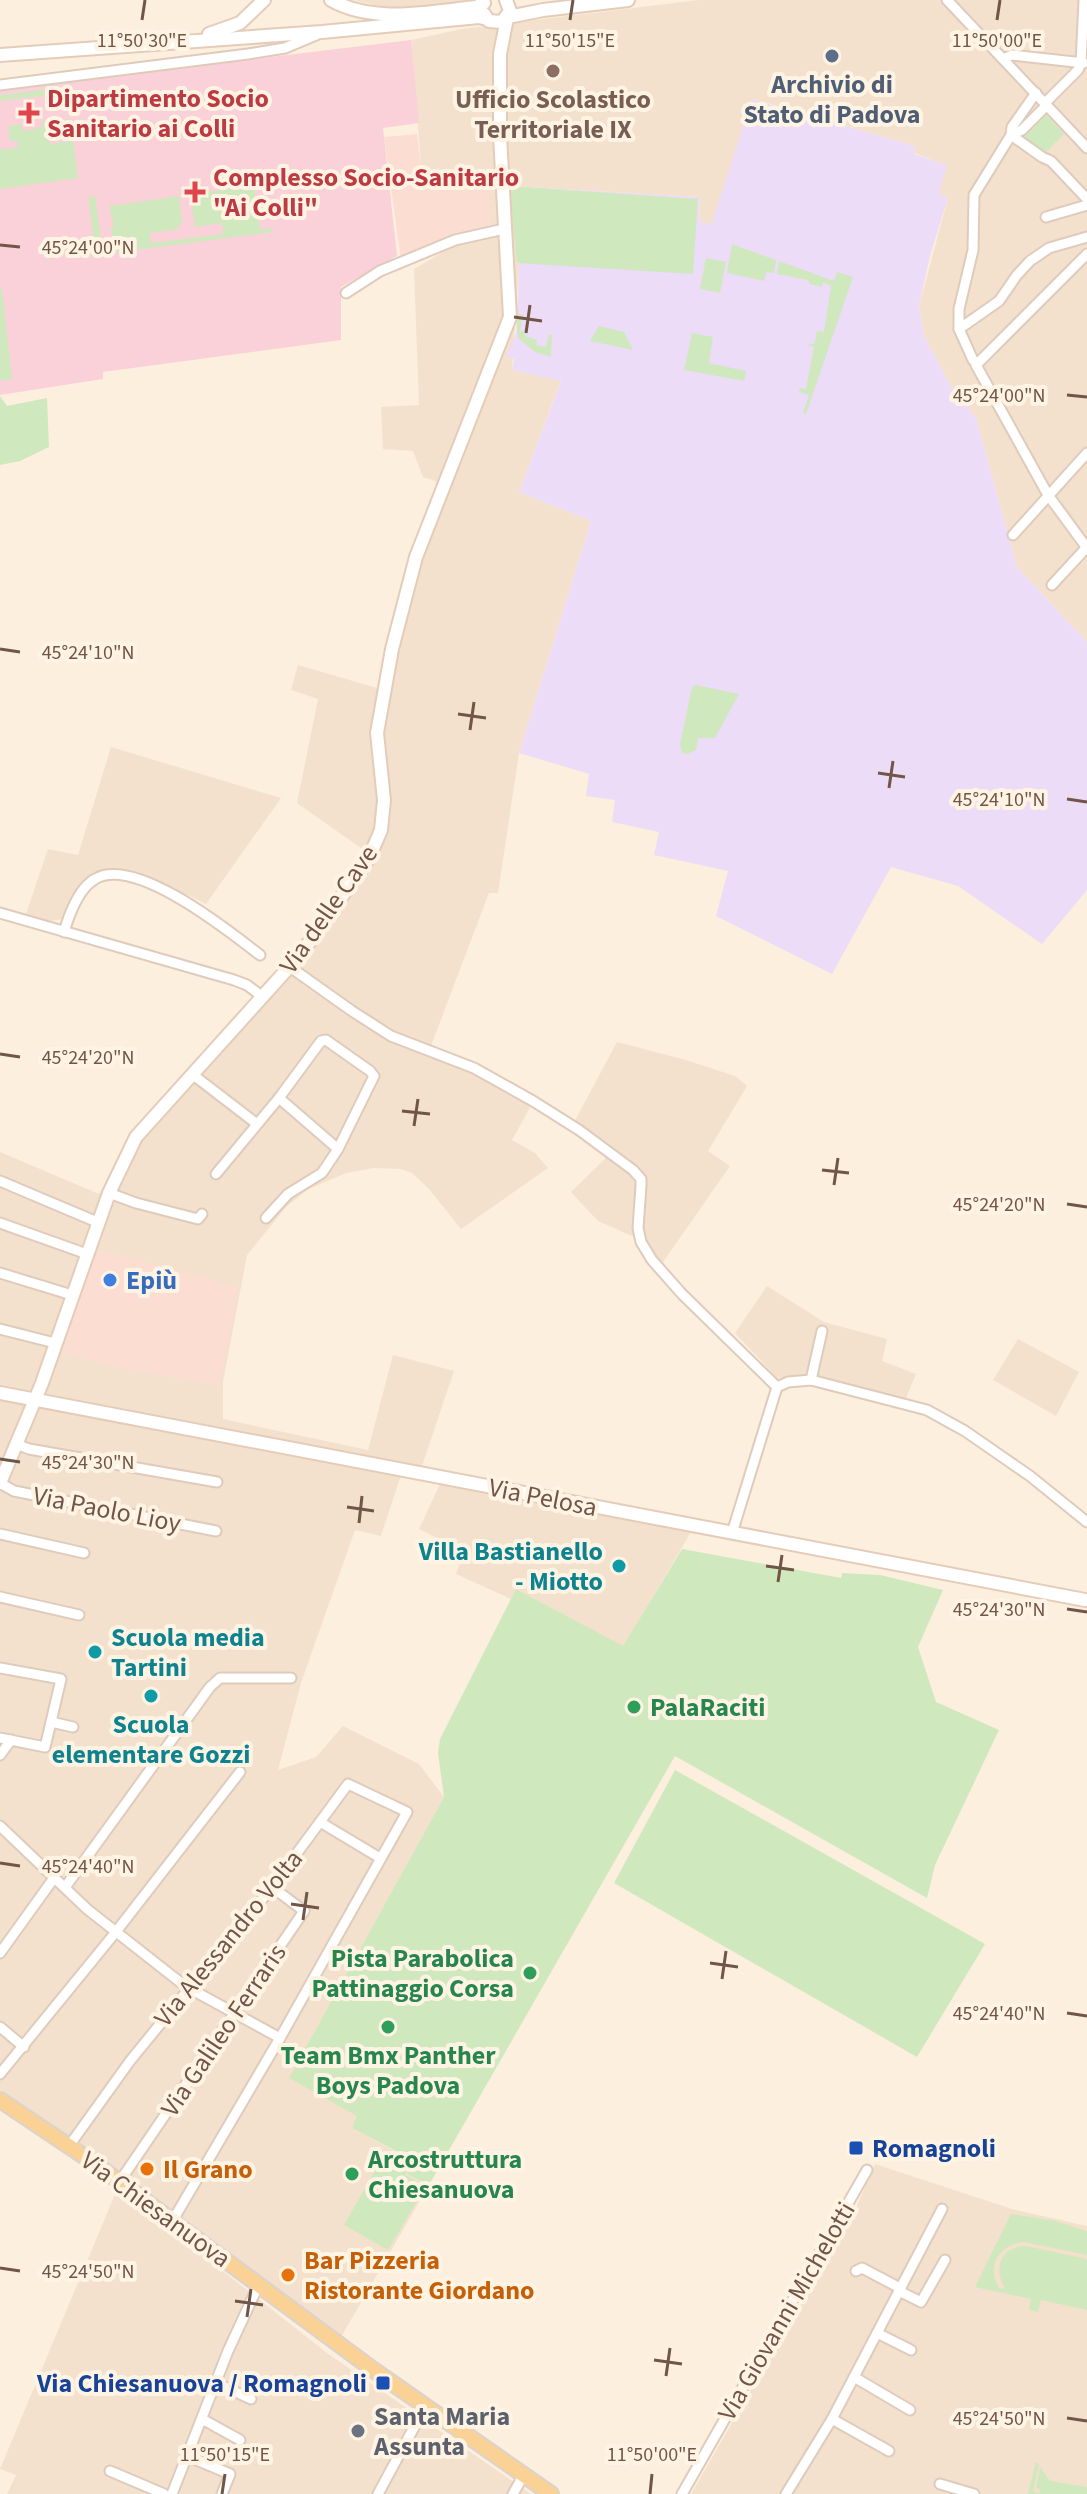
<svg xmlns="http://www.w3.org/2000/svg" width="1087" height="2494" viewBox="0 0 1087 2494" font-family="'Source Sans 3',sans-serif">
	<rect width="100%" height="100%" fill="#fcefde"/>
	<g fill="#f3e1cd">
		<polygon points="353,0 480,0 475,4 387,8"/>
		<polygon points="699,0 1087,0 1087,642 1017,567 976,418 950,385 924,336 919,306 948,198 938,194 946,165 914,153 915,146 753,99 711,226 699,221 700,197 510,186 519,271 512,370 561,380 519,492 591,521 519,753 498,893 489,893 429,1051 464,1064 532,1104 512,1140 535,1153 548,1168 461,1229 429,1189 412,1173 400,1169 374,1168 346,1173 307,1190 286,1207 247,1255 223,1382 223,1419 368,1450 393,1355 454,1371 422,1466 405,1463 381,1536 355,1530 301,1683 278,1770 316,1757 343,1726 419,1764 444,1797 290,2077 358,2116 352,2128 413,2161 407,2174 429,2185 341,2337 261,2281 238,2259 187,2221 0,2090 0,1152 99,1194 132,1138 291,958 365,851 297,803 318,699 291,690 298,665 377,688 409,558 438,482 423,477 413,451 383,449 381,407 419,405 414,269 457,244 488,238 490,230 487,189 423,189 411,40 462,29"/>
		<polygon points="111,747 281,798 206,904 171,887 138,877 113,871 93,872 83,883 64,919 43,922 26,914 48,849 78,855"/>
		<polygon points="617,1042 686,1060 735,1076 747,1086 708,1151 730,1166 663,1262 632,1236 598,1221 571,1192 610,1154 571,1128"/>
		<polygon points="767,1286 824,1322 887,1339 882,1361 916,1374 904,1403 808,1375 777,1378 735,1333"/>
		<polygon points="1018,1339 1079,1372 1056,1416 993,1380"/>
		<polygon points="440,1484 691,1532 623,1647 516,1589 511,1599 456,1574 464,1551 419,1529"/>
		<polygon points="875,2164 1012,2209 1087,2226 1087,2494 691,2494 856,2208"/>
		<polygon points="116,2192 196,2250 327,2353 531,2494 7,2494 16,2475 0,2469"/>
	</g>
	<g fill="#fcddd2">
		<polygon points="417,134 424,189 488,189 490,230 401,260 384,137"/>
		<polygon points="96,1249 238,1287 219,1385 118,1367 61,1352"/>
	</g>
	<polygon fill="#ecdcf8" points="752,99 915,146 914,154 947,165 939,193 948,198 930,256 919,306 924,336 950,385 976,418 1017,567 1087,642 1087,890 1042,944 958,886 891,867 832,974 716,916 728,871 654,855 659,832 612,822 615,800 586,796 589,774 519,753 591,521 519,492 561,381 512,370 514,359 506,356 516,334 519,271 509,186 700,197 699,221 711,225"/>
	<polygon fill="#fad1d8" points="411,40 419,123 383,128 397,256 341,287 341,340 103,372 103,379 0,395 0,90"/>
	<g fill="#d0e8be">
		<polygon points="67,87 67,93 0,101 0,95"/>
		<polygon points="1046,115 1064,134 1043,155 1023,138"/>
		<polygon points="65,119 70,119 78,178 0,189 0,144 1,150 18,147 17,141 10,141 8,126 21,124 23,131 41,128 42,121 53,120 55,135 48,136 50,144 68,141"/>
		<polygon points="254,186 260,229 272,228 273,232 96,255 88,197 95,196 103,251 114,249 111,227 114,226 109,206 179,196 182,223 179,224 179,229 150,233 151,243 223,234 222,223 195,227 190,194"/>
		<polygon points="509,186 698,199 693,274 517,263"/>
		<polygon points="732,244 776,260 774,273 766,272 764,281 727,273"/>
		<polygon points="706,258 726,262 720,293 700,289"/>
		<polygon points="779,261 834,281 837,272 853,277 806,414 803,413 809,395 799,392 800,388 806,389 814,347 807,345 815,343 817,331 824,332 831,286 823,282 822,287 810,284 808,280 777,274"/>
		<polygon points="0,289 2,289 12,379 0,381"/>
		<polygon points="516,313 523,315 520,331 526,332 525,336 537,340 536,345 546,347 549,334 552,335 551,357 535,352 518,338"/>
		<polygon points="599,326 624,332 633,350 590,341"/>
		<polygon points="692,333 713,337 709,363 746,371 744,381 684,370"/>
		<polygon points="0,396 7,406 47,398 49,447 20,461 0,465"/>
		<polygon points="696,685 739,694 715,738 698,738 696,750 687,754 682,753 680,744 692,687"/>
		<polygon points="682,1549 841,1578 842,1573 880,1575 943,1590 918,1647 936,1702 999,1730 935,1865 927,1898 675,1756 429,2185 407,2174 413,2160 352,2128 357,2116 289,2078 444,1797 438,1753 440,1739 516,1589 623,1646"/>
		<polygon points="675,1770 985,1944 917,2057 614,1883"/>
		<polygon points="387,2150 410,2164 405,2175 426,2186 388,2250 344,2225"/>
		<path d="M1011,2214L1055,2221L1087,2231V2255L1024,2242C999,2245 986,2266 999,2288L1005,2289C993,2268 1000,2247 1026,2246L1087,2259V2310L1041,2300L1038,2312L1029,2310L1031,2299L975,2287Z"/>
		<polygon points="1036,2462 1039,2464 1033,2492 1039,2493 1040,2489 1036,2488 1040,2467 1050,2481 1087,2487 1087,2494 1028,2494"/>
	</g>
	<g fill="none" stroke-linecap="round" stroke-linejoin="round">
		<g stroke="#dfcbbb" stroke-width="13">
			<g id="street">
				<polyline points="947,0 1087,148"/>
				<polyline points="1003,59 1012,55 1084,63"/>
				<polyline points="0,85 248,54 285,48 316,35"/>
				<polyline points="1045,103 1078,70 1081,63 1084,0"/>
				<polyline points="1011,135 1042,157 1051,161 1087,199"/>
				<polyline points="1011,135 1022,130 1047,105"/>
				<polyline points="1046,217 1087,205"/>
				<polyline points="1087,254 976,365 1048,495 1087,548"/>
				<polyline points="346,293 380,271 455,240 504,229"/>
				<polyline points="959,329 999,301 1017,275 1030,261 1049,248 1087,237"/>
				<polyline points="973,360 959,329 959,309 973,250 974,195 1011,135 1012,127 1036,93"/>
				<polyline points="1013,535 1087,453"/>
				<polyline points="1052,585 1087,547"/>
				<polyline points="0,913 234,980 247,985 263,997"/>
				<path d="M64,932C69,915 79,888 95,879C135,855 230,932 260,955"/>
				<polyline points="290,967 352,1011 391,1036 474,1068 533,1101 579,1130 633,1170 641,1179 641,1186 638,1228 641,1242 652,1260 682,1294 777,1387"/>
				<polyline points="192,1074 257,1124"/>
				<polyline points="279,1098 338,1149"/>
				<polyline points="216,1174 279,1098 321,1041 326,1040 370,1071 374,1076 338,1149 322,1173 288,1194 266,1218"/>
				<polyline points="0,1181 97,1222"/>
				<polyline points="109,1193 136,1203 198,1219 202,1214"/>
				<polyline points="0,1223 87,1254"/>
				<polyline points="0,1273 72,1295"/>
				<polyline points="0,1329 55,1343"/>
				<polyline points="811,1380 822,1331"/>
				<polyline points="16,1444 29,1449 217,1482"/>
				<polyline points="0,1483 14,1491 216,1531"/>
				<polyline points="732,1533 777,1387 788,1382 811,1380 927,1410 965,1431 1030,1476 1087,1522"/>
				<polyline points="0,1534 84,1553"/>
				<polyline points="0,1597 79,1615"/>
				<polyline points="0,1668 61,1679 51,1722"/>
				<polyline points="0,1738 45,1747 51,1722 73,1727"/>
				<polyline points="0,1755 11,1740"/>
				<polyline points="320,1822 380,1858"/>
				<polyline points="0,1826 87,1909 185,1986 280,2038"/>
				<polyline points="66,1886 210,1687 220,1678 291,1678"/>
				<polyline points="0,1953 54,1878"/>
				<polyline points="0,2027 24,2047"/>
				<polyline points="0,2074 115,1933 240,1772"/>
				<polyline points="69,2146 130,2061 272,1887 348,1784 407,1812 280,2038 173,2220"/>
				<polyline points="120,2181 304,1911 272,1887"/>
				<polyline points="856,2271 862,2268 900,2288"/>
				<polyline points="899,2291 921,2302 945,2260"/>
				<polyline points="877,2333 911,2350"/>
				<polyline points="854,2377 910,2410"/>
				<polyline points="216,2383 251,2399"/>
				<polyline points="202,2419 240,2440"/>
				<polyline points="832,2419 889,2451"/>
				<polyline points="187,2456 230,2474 222,2494"/>
				<polyline points="110,2471 164,2494"/>
				<polyline points="940,2484 974,2494"/>
				<polyline points="172,2494 228,2351 259,2284"/>
				<polyline points="378,2494 425,2407"/>
				<polyline points="513,2494 523,2476"/>
				<polyline points="682,2494 867,2170"/>
				<polyline points="786,2494 832,2419 942,2209"/>
			</g>
		</g>
		<g stroke="#e4ccb9" stroke-width="16">
			<g id="secondary">
				<path d="M331,0C374,24 428,12 476,7L484,3"/>
				<polyline points="484,14 489,21 502,22 510,11 506,0"/>
				<polyline points="508,17 543,10 628,0"/>
				<polyline points="209,34 240,23 264,0"/>
				<polyline points="0,55 322,32 479,17 487,19"/>
				<polyline points="0,1393 1085,1600"/>
				<polyline points="0,1483 42,1383 109,1193 136,1137 300,955 369,858 381,830 384,800 377,733 392,649 416,557 510,317 500,136 500,54 507,18"/>
			</g>
		</g>
		<g stroke="#dad3cf" stroke-width="18">
			<polyline id="primary" points="0,2100 94,2163 375,2371 551,2494"/>
		</g>
		<use href="#street" stroke="#fff" stroke-width="9"/>
		<use href="#secondary" stroke="#fff" stroke-width="12"/>
		<use href="#primary" stroke="#fbd296" stroke-width="14"/>
	</g>
	<path fill="none" stroke="#715547" stroke-width="3" d="M142,20L145,0M570,20L573,0M997,20L1000,0M0,245L20,247M514,317L542,321M526,333L530,305M1067,395L1087,397M0,649L20,652M458,714L486,718M470,730L474,702M878,773L905,777M889,788L893,761M1067,799L1087,802M0,1054L20,1057M402,1111L430,1114M414,1126L418,1099M822,1170L849,1173M834,1185L838,1158M1067,1204L1087,1207M0,1459L20,1462M347,1507L374,1511M359,1523L362,1496M766,1566L794,1570M778,1582L782,1555M1067,1609L1087,1612M0,1863L20,1866M291,1904L319,1908M303,1920L307,1892M710,1963L738,1967M722,1979L726,1951M1067,2013L1087,2016M0,2268L20,2271M235,2301L263,2305M247,2317L251,2289M654,2360L682,2364M666,2376L670,2348M1067,2418L1087,2421M222,2494L225,2474M650,2494L652,2474"/>
	<circle fill="#5c6f8a" stroke="#fff4e4" stroke-width="3" cx="832" cy="56" r="8"/>
	<circle fill="#8d6e63" stroke="#fff4e4" stroke-width="3" cx="553" cy="71" r="8"/>
	<g fill="#e0444e" stroke="#fff4e4" stroke-width="3">
		<path d="M25 101h8v8h8v8h-8v8h-8v-8h-8v-8h8z"/>
		<path d="M191 180h8v8h8v8h-8v8h-8v-8h-8v-8h8z"/>
	</g>
	<circle fill="#3f7fe0" stroke="#fff4e4" stroke-width="3" cx="110" cy="1280" r="8"/>
	<g fill="#0f9aa8" stroke="#fff4e4" stroke-width="3">
		<circle cx="619" cy="1566" r="8"/>
		<circle cx="95" cy="1652" r="8"/>
		<circle cx="151" cy="1696" r="8"/>
	</g>
	<g fill="#2e9e5b" stroke="#fff4e4" stroke-width="3">
		<circle cx="634" cy="1707" r="8"/>
		<circle cx="530" cy="1973" r="8"/>
		<circle cx="388" cy="2027" r="8"/>
		<circle cx="352" cy="2174" r="8"/>
	</g>
	<g fill="#1a4fb4" stroke="#fff4e4" stroke-width="3">
		<rect x="848" y="2140" width="16" height="16" rx="4"/>
		<rect x="375" y="2375" width="16" height="16" rx="4"/>
	</g>
	<g fill="#e8710a" stroke="#fff4e4" stroke-width="3">
		<circle cx="147" cy="2169" r="8"/>
		<circle cx="288" cy="2275" r="8"/>
	</g>
	<circle fill="#6b7280" stroke="#fff4e4" stroke-width="3" cx="358" cy="2431" r="8"/>
	<g text-anchor="middle" stroke-width="8" stroke-linejoin="round" paint-order="stroke">
		<g font-size="26" font-weight="bold" fill="#4e5e75" stroke="#fff4e4">
			<text x="832" y="93">Archivio di<tspan x="832" dy="30">Stato di Padova</tspan></text>
		</g>
		<g font-size="26" font-weight="bold" fill="#be3a42" stroke="#fff4e4" text-anchor="start">
			<text x="47" y="107">Dipartimento Socio<tspan x="47" dy="30">Sanitario ai Colli</tspan></text>
			<text x="213" y="186">Complesso Socio-Sanitario<tspan x="213" dy="30">"Ai Colli"</tspan></text>
		</g>
		<g font-size="26" font-weight="bold" fill="#785e54" stroke="#fff4e4">
			<text x="553" y="108">Ufficio Scolastico<tspan x="553" dy="30">Territoriale IX</tspan></text>
		</g>
		<g font-size="26" fill="#715547" stroke="#fff4e4">
			<text transform="translate(328 909) rotate(-55)" y="9">Via delle Cave</text>
			<text transform="translate(543 1497) rotate(11)" y="9">Via Pelosa</text>
			<text transform="translate(107 1509) rotate(11)" y="9">Via Paolo Lioy</text>
			<text transform="translate(228 1938) rotate(-51)" y="9">Via Alessandro Volta</text>
			<text transform="translate(223 2030) rotate(-56)" y="9">Via Galileo Ferraris</text>
			<text transform="translate(156 2209) rotate(36)" y="9">Via Chiesanuova</text>
			<text transform="translate(786 2311) rotate(-60)" y="9">Via Giovanni Michelotti</text>
		</g>
		<g font-size="26" font-weight="bold" fill="#366cbe" stroke="#fff4e4" text-anchor="start">
			<text x="126" y="1289">Epiù</text>
		</g>
		<g font-size="26" font-weight="bold" fill="#0d838f" stroke="#fff4e4" text-anchor="end">
			<text x="603" y="1560">Villa Bastianello<tspan x="603" dy="30">- Miotto</tspan></text>
			<text x="111" y="1646" text-anchor="start">Scuola media<tspan x="111" dy="30">Tartini</tspan></text>
			<text x="151" y="1733" text-anchor="middle">Scuola<tspan x="151" dy="30">elementare Gozzi</tspan></text>
		</g>
		<g font-size="26" font-weight="bold" fill="#27864d" stroke="#fff4e4" text-anchor="start">
			<text x="650" y="1716">PalaRaciti</text>
			<text x="514" y="1967" text-anchor="end">Pista Parabolica<tspan x="514" dy="30">Pattinaggio Corsa</tspan></text>
			<text x="388" y="2064" text-anchor="middle">Team Bmx Panther<tspan x="388" dy="30">Boys Padova</tspan></text>
			<text x="368" y="2168">Arcostruttura<tspan x="368" dy="30">Chiesanuova</tspan></text>
		</g>
		<g font-size="26" font-weight="bold" fill="#164399" stroke="#fff4e4" text-anchor="start">
			<text x="872" y="2157">Romagnoli</text>
			<text x="367" y="2392" text-anchor="end">Via Chiesanuova / Romagnoli</text>
		</g>
		<g font-size="26" font-weight="bold" fill="#c56008" stroke="#fff4e4" text-anchor="start">
			<text x="163" y="2178">Il Grano</text>
			<text x="304" y="2269">Bar Pizzeria<tspan x="304" dy="30">Ristorante Giordano</tspan></text>
		</g>
		<g font-size="26" font-weight="bold" fill="#5b616d" stroke="#fff4e4" text-anchor="start">
			<text x="374" y="2425">Santa Maria<tspan x="374" dy="30">Assunta</tspan></text>
		</g>
	</g>
	<g font-size="20" text-anchor="middle" fill="#715547" stroke="#fff4e4" stroke-width="8" stroke-linejoin="round" paint-order="stroke">
		<text x="142" y="47">11°50'30"E</text>
		<text x="570" y="47">11°50'15"E</text>
		<text x="997" y="47">11°50'00"E</text>
		<text x="88" y="254">45°24'00"N</text>
		<text x="999" y="402">45°24'00"N</text>
		<text x="88" y="659">45°24'10"N</text>
		<text x="999" y="806">45°24'10"N</text>
		<text x="88" y="1064">45°24'20"N</text>
		<text x="999" y="1211">45°24'20"N</text>
		<text x="88" y="1469">45°24'30"N</text>
		<text x="999" y="1616">45°24'30"N</text>
		<text x="88" y="1873">45°24'40"N</text>
		<text x="999" y="2020">45°24'40"N</text>
		<text x="88" y="2278">45°24'50"N</text>
		<text x="999" y="2425">45°24'50"N</text>
		<text x="225" y="2461">11°50'15"E</text>
		<text x="652" y="2461">11°50'00"E</text>
	</g>
</svg>
